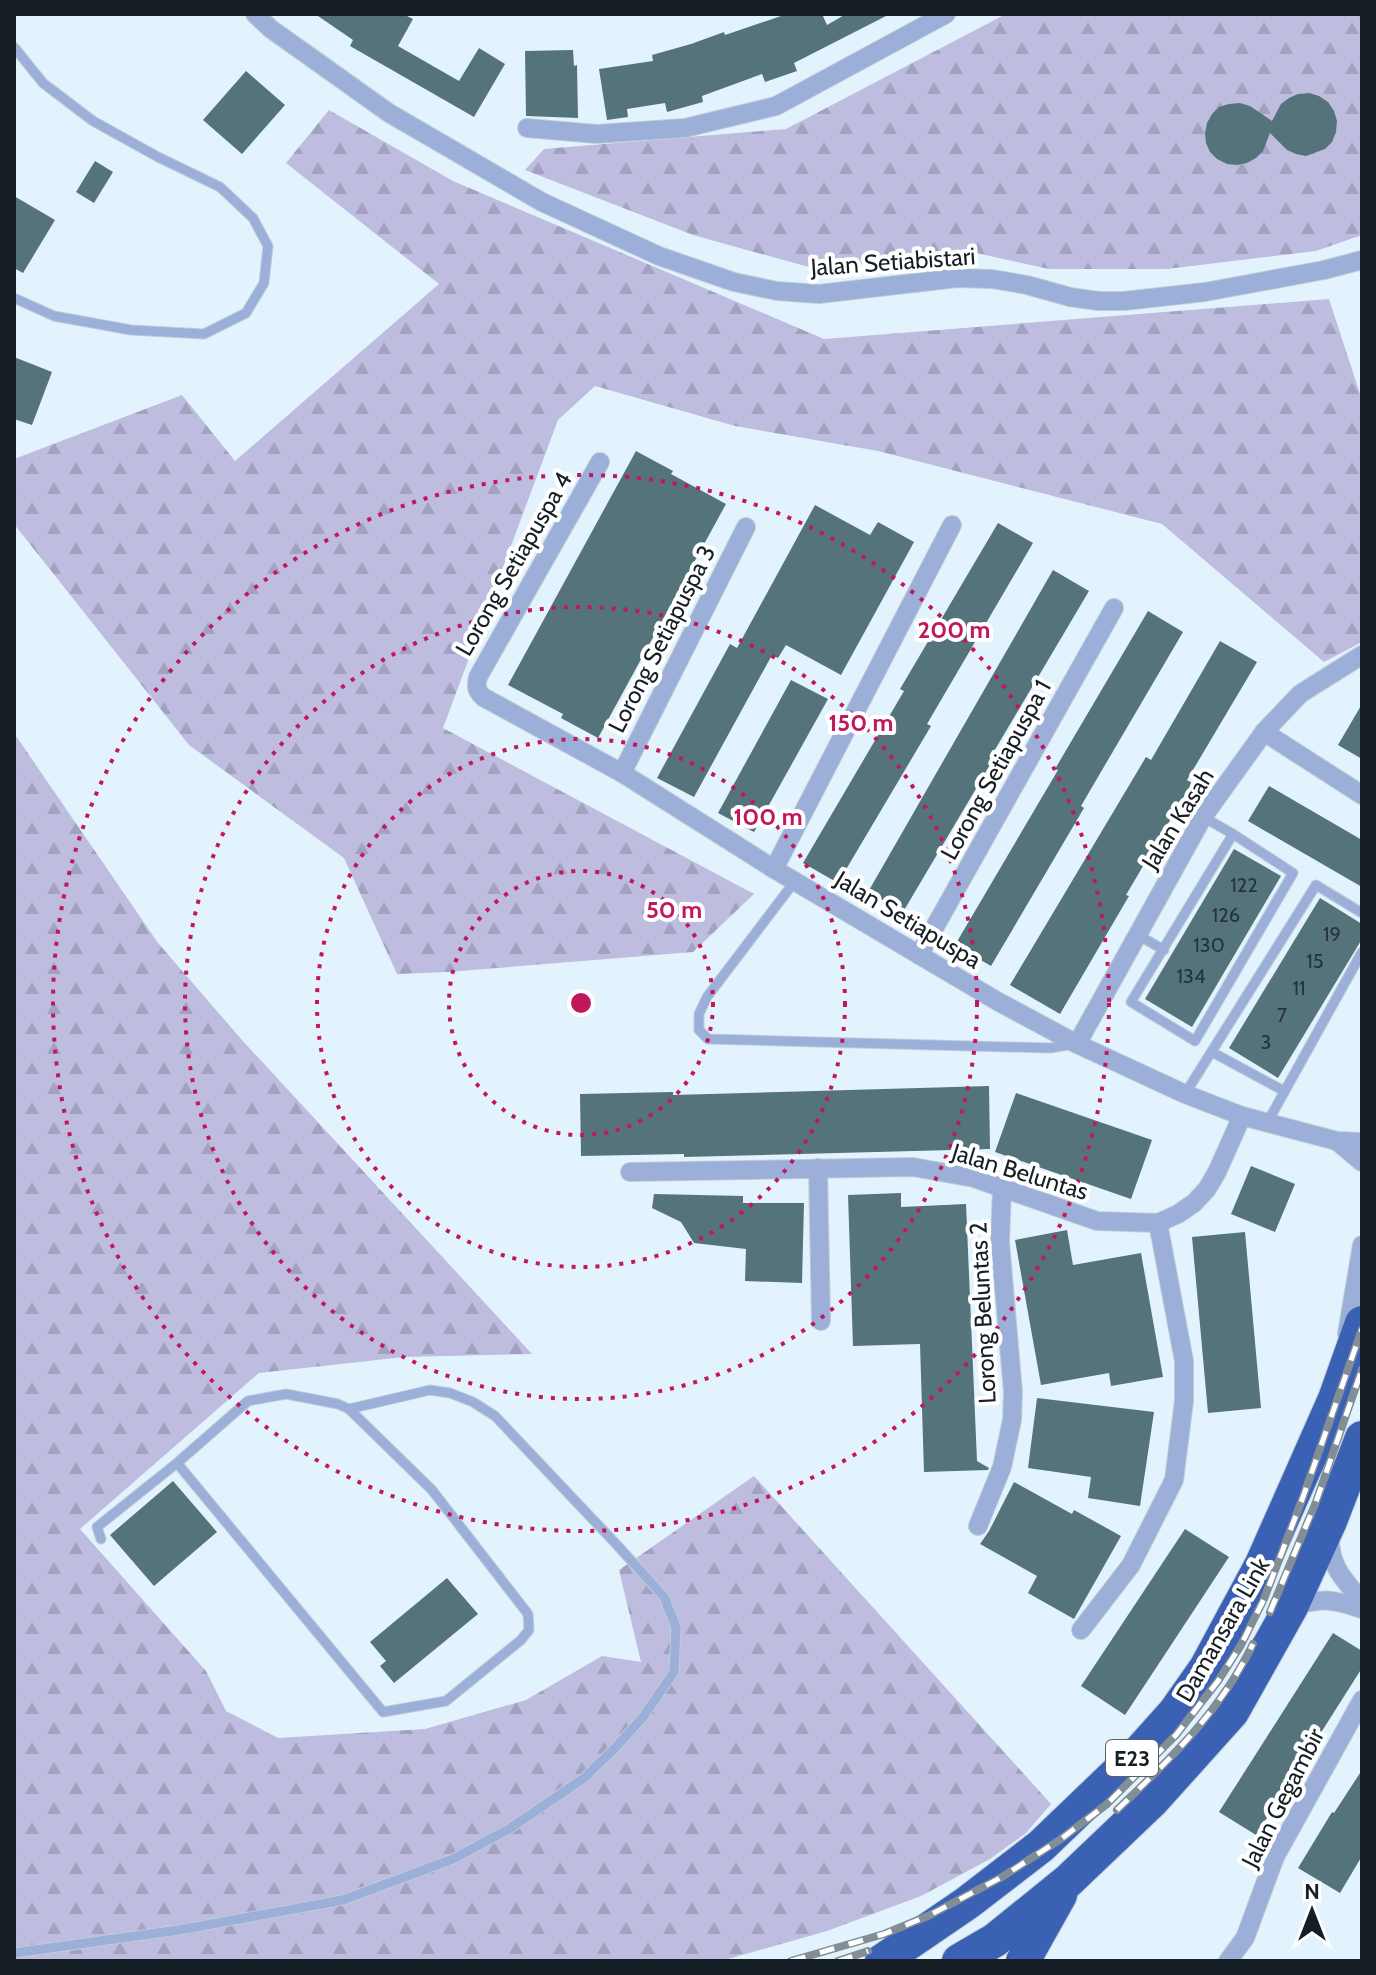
<svg xmlns="http://www.w3.org/2000/svg" width="1376" height="1975" viewBox="0 0 1376 1975" font-family="Cabin,sans-serif">
	<defs>
		<pattern id="forest-firs" width="22" height="20" patternUnits="userSpaceOnUse" patternTransform="scale(2)"><rect width="22" height="20" fill="#bebcdf"/><path d="M5 1l3.5 6h-7zM16 11l3.5 6h-7z" fill="#a2a1bf"/></pattern>
	</defs>
	<rect width="100%" height="100%" fill="#e3f3fe"/>
	<g fill="url(#forest-firs)">
		<polygon points="1006,14 1362,14 1362,235 1316,251 1167,269 1049,269 967,251 816,269 693,235 525,170 544,149 786,129"/>
		<polygon points="329,110 453,181 824,339 1329,299 1362,400 1362,642 1324,662 1162,524 878,451 735,426 595,386 558,420 443,728 754,894 693,952 448,972 397,974 344,858 189,745 14,524 14,459 182,395 235,461 439,284 286,163"/>
		<polygon points="14,733 158,943 242,1040 532,1354 404,1357 259,1373 80,1529 206,1671 226,1711 278,1738 425,1729 526,1700 602,1656 641,1662 619,1570 754,1476 1051,1804 1026,1833 990,1859 921,1896 827,1931 721,1961 14,1961"/>
	</g>
	<g fill="#54737b">
		<polygon points="315,14 403,14 413,19 398,46 459,81 479,48 505,64 474,117 350,46 353,40"/>
		<polygon points="787,14 822,14 827,25 846,14 890,14 794,63 797,71 765,82 762,74 702,96 703,102 667,112 665,103 627,109 628,117 607,120 599,69 653,61 652,55 691,44 724,32 725,35"/>
		<polygon points="573,50 574,66 577,65 578,118 526,116 525,51"/>
		<polygon points="246,71 285,105 242,154 203,120"/>
		<polygon points="1309,93 1319,96 1328,102 1334,111 1337,121 1336,132 1332,142 1325,149 1306,156 1296,154 1287,150 1270,133 1263,151 1256,158 1247,163 1237,165 1227,164 1217,159 1210,152 1206,143 1205,133 1207,123 1212,114 1219,107 1229,104 1240,103 1250,106 1272,121 1281,104 1289,98 1298,94"/>
		<polygon points="95,161 113,172 94,203 76,192"/>
		<polygon points="14,196 55,220 23,273 14,268"/>
		<polygon points="14,357 52,372 32,425 14,419"/>
		<polygon points="636,451 673,471 671,474 726,504 598,738 561,718 563,714 508,685"/>
		<polygon points="815,505 870,535 878,522 914,542 841,675 786,645 778,658 772,655 694,797 657,778 730,644 737,648"/>
		<polygon points="998,523 1033,543 927,724 931,726 838,883 803,863 904,691 900,689"/>
		<polygon points="1053,570 1089,591 993,753 996,755 903,912 868,892"/>
		<polygon points="1148,611 1183,632 1081,806 1084,808 991,966 955,945 1058,770 1055,769"/>
		<polygon points="1220,641 1257,662 1187,780 1192,783 1126,895 1129,896 1060,1014 1010,985 1146,757 1151,760"/>
		<polygon points="791,680 828,699 754,832 718,813"/>
		<polygon points="1362,704 1362,759 1338,745"/>
		<polygon points="1269,786 1362,840 1362,887 1248,821"/>
		<polygon points="1234,849 1281,876 1192,1027 1145,999"/>
		<polygon points="1320,898 1362,924 1362,939 1278,1078 1229,1048"/>
		<polygon points="989,1086 990,1149 684,1157 684,1154 581,1156 580,1094 673,1092 673,1095"/>
		<polygon points="1016,1093 1152,1140 1131,1199 995,1152"/>
		<polygon points="1251,1166 1295,1184 1275,1232 1231,1214"/>
		<polygon points="901,1193 901,1207 966,1204 977,1461 989,1468 988,1470 924,1472 920,1344 853,1346 848,1195"/>
		<polygon points="654,1194 743,1196 743,1203 804,1203 802,1283 745,1281 746,1249 694,1243 681,1222 652,1208"/>
		<polygon points="1067,1230 1073,1265 1141,1253 1163,1377 1111,1386 1109,1373 1041,1385 1015,1240"/>
		<polygon points="1245,1232 1261,1408 1208,1413 1192,1237"/>
		<polygon points="1037,1398 1154,1412 1140,1506 1088,1498 1091,1477 1028,1468"/>
		<polygon points="173,1481 217,1532 154,1586 110,1535"/>
		<polygon points="1014,1482 1072,1514 1074,1510 1121,1536 1074,1619 1028,1593 1037,1576 980,1544 989,1531"/>
		<polygon points="1185,1529 1229,1557 1125,1715 1081,1686"/>
		<polygon points="447,1578 478,1614 394,1683 380,1666 386,1661 370,1642"/>
		<polygon points="1333,1633 1362,1651 1362,1668 1256,1835 1219,1812"/>
		<polygon points="1362,1770 1362,1856 1340,1893 1298,1868 1332,1812 1334,1813"/>
	</g>
	<g fill="none" stroke-linecap="round" stroke-linejoin="round">
		<g stroke="#becdd7" stroke-width="11">
			<g id="service">
				<polyline points="14,47 43,83 93,121 158,157 220,187 253,218 268,246 264,283 246,313 204,334 131,330 54,316 14,298"/>
				<polyline points="1203,817 1233,834"/>
				<polygon points="1233,834 1293,873 1195,1041 1131,1002"/>
				<polyline points="795,881 707,997 699,1014 699,1030 708,1039 1050,1048 1074,1044"/>
				<polyline points="1138,935 1164,950"/>
				<polyline points="1212,1052 1284,1091"/>
				<polyline points="1185,1094 1316,885 1362,913"/>
				<polyline points="1267,1123 1362,952"/>
				<polyline points="101,1539 97,1527 177,1463 248,1401 286,1394 338,1404 349,1409 432,1490 528,1614 529,1630 521,1640 446,1701 383,1712 177,1463"/>
				<polyline points="14,1953 179,1930 343,1900 453,1859 509,1829 584,1778 615,1748 643,1717 674,1672 676,1627 664,1597 617,1545 495,1416 473,1402 450,1393 430,1390 349,1409"/>
			</g>
		</g>
		<g stroke="#becdd7" stroke-width="20">
			<g id="minor">
				<polyline points="255,14 271,29 389,113 542,202 659,256 734,282 777,291 819,294 957,278 992,279 1027,285 1070,297 1098,301 1124,301 1205,292 1324,270 1362,260"/>
				<polyline points="527,128 597,134 685,128 776,106 946,14"/>
				<path d="M600,462L478,677C476,686 476,690 483,697L622,773L774,869L997,1001L1077,1044L1185,1094L1242,1116L1337,1141L1362,1142"/>
				<polyline points="1264,732 1362,795"/>
				<polyline points="622,773 746,527"/>
				<polyline points="774,869 952,525"/>
				<polyline points="919,955 1114,608"/>
				<polyline points="1077,1044 1203,817 1264,732 1300,694 1362,655"/>
				<polyline points="1337,1141 1362,1162"/>
				<polyline points="818,1168 821,1321"/>
				<polyline points="630,1172 913,1167 974,1178 1097,1221 1158,1223 1178,1214 1194,1203 1207,1189 1217,1172 1242,1116"/>
				<polyline points="1347,1334 1362,1245"/>
				<polyline points="978,1526 1002,1467 1012,1420 1013,1392 1000,1242 1002,1188"/>
				<path d="M1330,1536C1329,1566 1344,1580 1362,1601"/>
				<path d="M1291,1607C1321,1597 1333,1599 1362,1609"/>
				<polyline points="1081,1630 1131,1565 1174,1480 1184,1401 1184,1361 1158,1223"/>
				<polyline points="1228,1961 1245,1938 1275,1857 1362,1700"/>
			</g>
		</g>
		<g stroke="#becdd7" stroke-width="36">
			<g id="motorway">
				<polyline points="882,1961 967,1903 1041,1846 1141,1750 1175,1712 1206,1668 1262,1564 1335,1399 1362,1323"/>
				<polyline points="959,1961 995,1940 1068,1881 1152,1801 1232,1712 1291,1607 1330,1521 1362,1438"/>
				<polyline points="1023,1961 1060,1895"/>
			</g>
		</g>
		<use href="#service" stroke="#9bafd8" stroke-width="9"/>
		<use href="#minor" stroke="#9bafd8" stroke-width="18"/>
		<use href="#motorway" stroke="#3b61b5" stroke-width="34"/>
		<g stroke="#818e96" stroke-width="8">
			<g id="rail">
				<polyline points="1270,1612 1316,1502 1362,1369"/>
				<path d="M1117,1810C1171,1758 1220,1712 1253,1644"/>
				<polyline points="791,1961 884,1934 928,1916 1002,1877 1061,1839 1107,1804 1176,1735 1218,1681 1241,1645 1264,1599 1303,1497 1362,1329"/>
				<polyline points="838,1961 868,1951"/>
			</g>
		</g>
		<use href="#rail" stroke="#fff" stroke-width="5" stroke-dasharray="15" stroke-linecap="butt"/>
	</g>
	<g fill="none" stroke="#c2185b" stroke-width="4" stroke-dasharray="4 8">
		<circle cx="581" cy="1003" r="132"/>
		<circle cx="581" cy="1003" r="264"/>
		<circle cx="581" cy="1003" r="396"/>
		<circle cx="581" cy="1003" r="528"/>
	</g>
	<g text-anchor="middle" stroke-width="8" stroke-linejoin="round" paint-order="stroke">
		<g font-size="20" fill="#25343a">
			<text x="1244" y="892">122</text>
			<text x="1226" y="922">126</text>
			<text x="1332" y="941">19</text>
			<text x="1209" y="952">130</text>
			<text x="1315" y="968">15</text>
			<text x="1191" y="983">134</text>
			<text x="1299" y="995">11</text>
			<text x="1282" y="1022">7</text>
			<text x="1266" y="1049">3</text>
		</g>
		<rect fill="#fff" stroke="#5b6266" stroke-width="2" x="1106" y="1740" width="52" height="36" rx="6"/>
		<g font-size="22" font-weight="bold" fill="#151f25">
			<text x="1132" y="1766">E23</text>
		</g>
		<g font-size="24" fill="#151f25" stroke="#fff">
			<text transform="translate(893 262) rotate(-4)" y="8">Jalan Setiabistari</text>
			<text transform="translate(514 564) rotate(-60)" y="8">Lorong Setiapuspa 4</text>
			<text transform="translate(662 639) rotate(-63)" y="8">Lorong Setiapuspa 3</text>
			<text transform="translate(996 770) rotate(-61)" y="8">Lorong Setiapuspa 1</text>
			<text transform="translate(1178 819) rotate(-58)" y="8">Jalan Kasah</text>
			<text transform="translate(908 920) rotate(31)" y="8">Jalan Setiapuspa</text>
			<text transform="translate(1020 1172) rotate(17)" y="8">Jalan Beluntas</text>
			<text transform="translate(983 1313) rotate(-93)" y="8">Lorong Beluntas 2</text>
			<text transform="translate(1223 1630) rotate(-60)" y="8">Damansara Link</text>
			<text transform="translate(1283 1798) rotate(-63)" y="8">Jalan Gegambir</text>
		</g>
	</g>
	<circle cx="581" cy="1003" r="12" fill="#c2185b" stroke="#fff" stroke-width="4"/>
	<g font-size="24" text-anchor="middle" font-weight="bold" fill="#c2185b" stroke="#fff" stroke-width="8" stroke-linejoin="round" paint-order="stroke">
		<text x="954" y="638">200 m</text>
		<text x="861" y="731">150 m</text>
		<text x="768" y="825">100 m</text>
		<text x="674" y="918">50 m</text>
	</g>
	<rect width="1376" height="1975" fill="none" stroke="#151f25" stroke-width="32"/>
	<g transform="translate(1312 1911)" stroke="#ffffff" stroke-width="6" paint-order="stroke">
	<path d="M0-6L14 30L0 20L-14 30Z" fill="#151f25"/>
	<text y="-12" font-size="22" font-weight="bold" text-anchor="middle" fill="#151f25">N</text>
	</g>
</svg>
